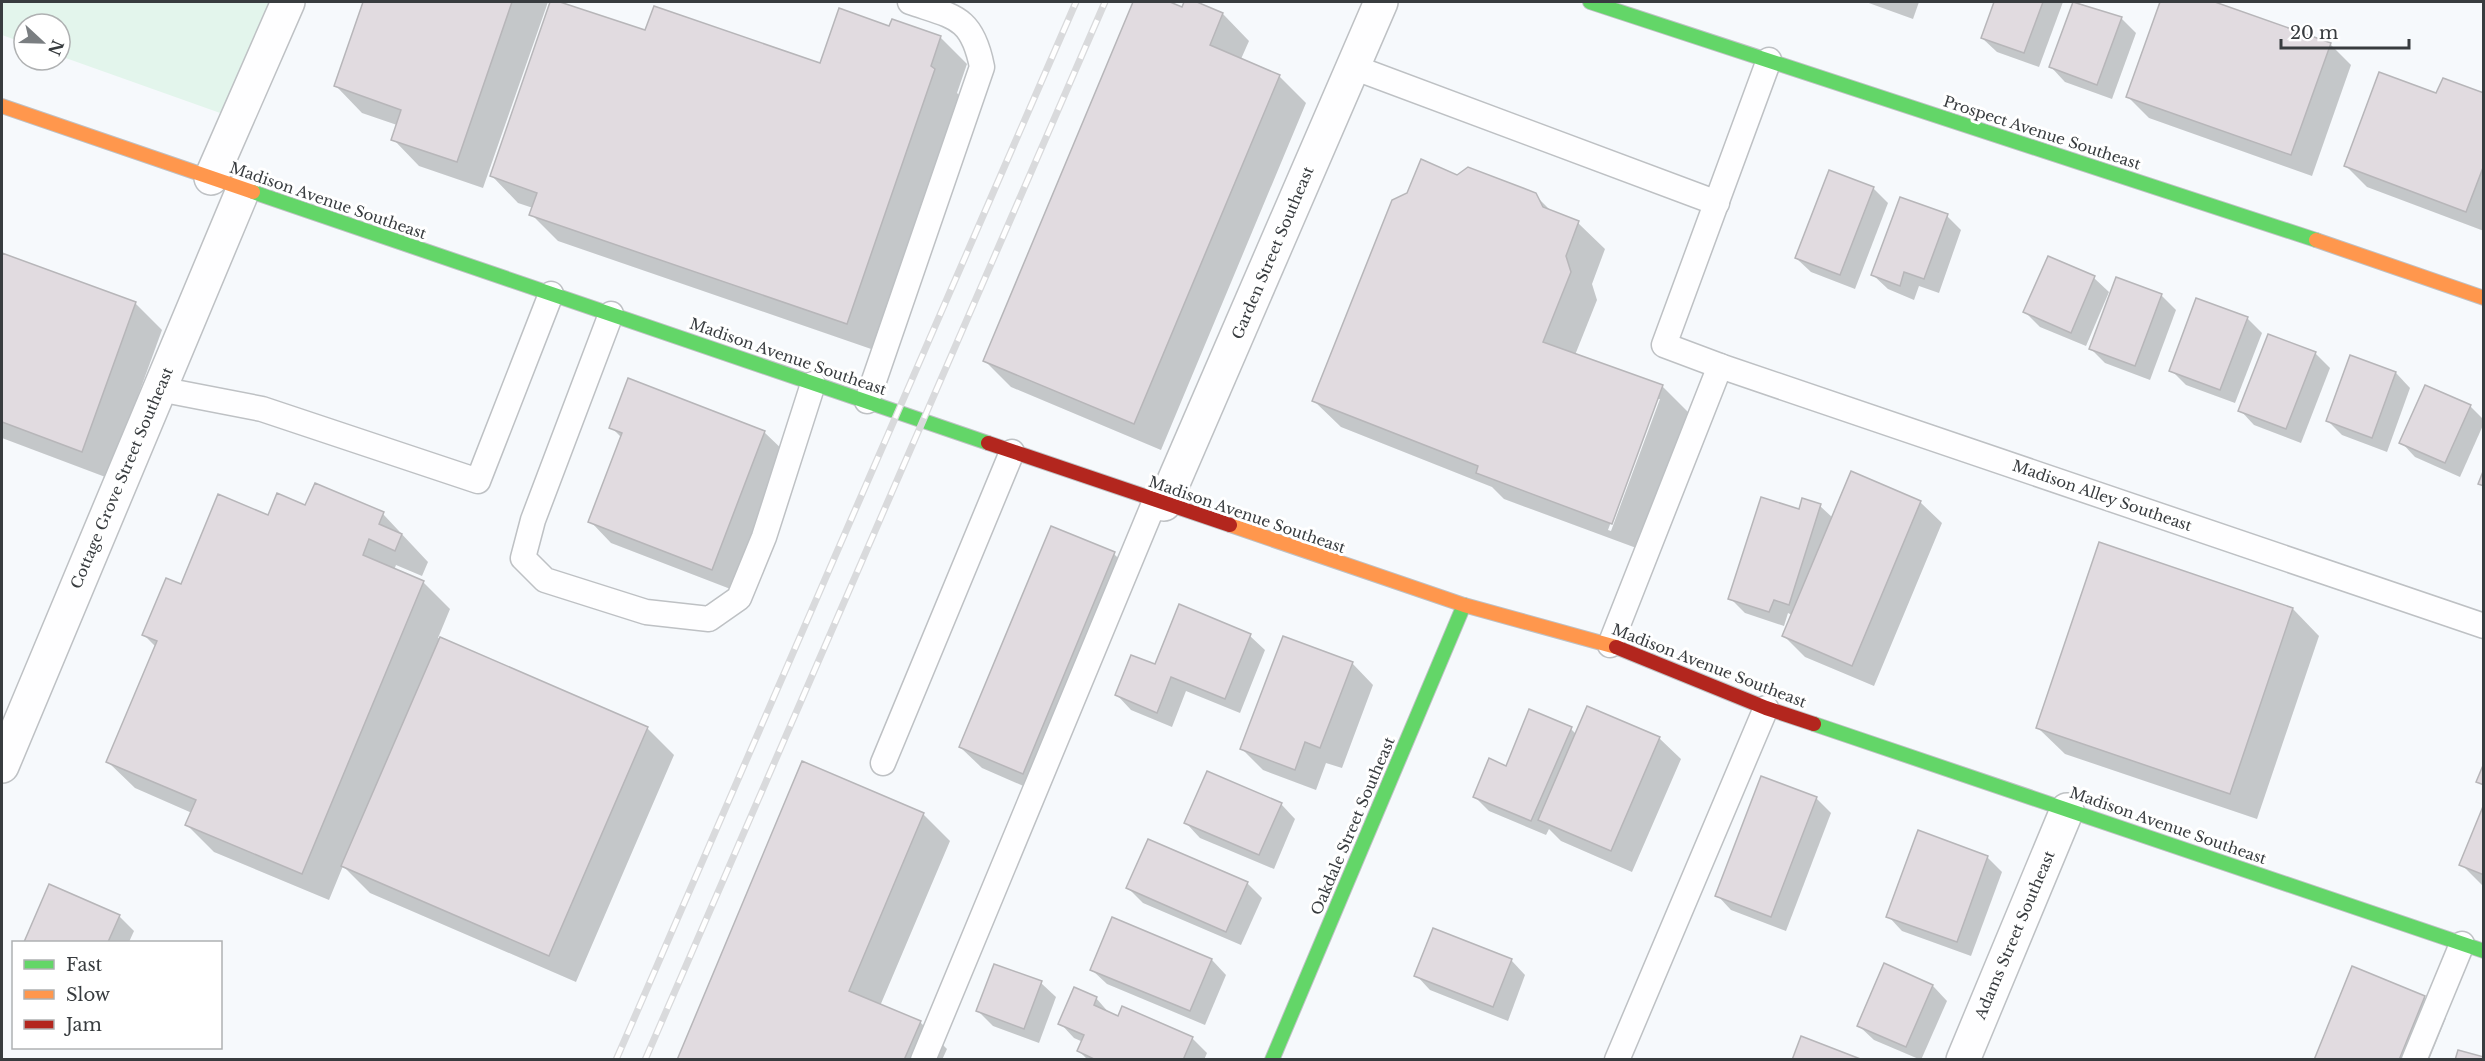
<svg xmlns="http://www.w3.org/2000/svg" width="2485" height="1061" viewBox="0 0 2485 1061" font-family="'Libre Baskerville',serif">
	<rect width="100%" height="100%" fill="#f6f9fc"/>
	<polygon fill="#e3f5ec" points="2,2 272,2 223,114 60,56 60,24 24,24 24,43 2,35"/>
	<g fill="#0003" fill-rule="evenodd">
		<polygon points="365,2 548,2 483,188 419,166 393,139 397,125 362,113 336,86"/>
		<polygon points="552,2 646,32 821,65 890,28 893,21 941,38 967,64 957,93 961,97 874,350 558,241 531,214 533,208 518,203 492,176"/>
		<polygon points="1135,2 1166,2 1183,9 1186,2 1193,2 1223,14 1249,41 1241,59 1279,76 1306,103 1161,450 1011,387 985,361"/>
		<polygon points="1866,2 1919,2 1913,19"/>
		<polygon points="1995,2 2063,2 2039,67 1997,52 1982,38"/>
		<polygon points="2075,2 2121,18 2136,33 2112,99 2065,82 2051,67"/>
		<polygon points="2162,2 2211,2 2330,44 2351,65 2312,176 2149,118 2128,97"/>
		<polygon points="2484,94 2484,231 2367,187 2346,166 2437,95"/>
		<path d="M1458,176L1535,195L1553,213L1578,223L1605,249L1592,284L1597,300L1575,355L1662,386L1689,413L1639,549L1504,499L1492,487L1341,427L1314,401ZM1656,399H1660L1611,531L1608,530Z"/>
		<polygon points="1873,188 1888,203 1855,289 1811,272 1796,258"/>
		<polygon points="1947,216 1961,230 1939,293 1919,286 1914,300 1888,289 1873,275"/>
		<polygon points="2,254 135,303 162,330 108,478 2,438"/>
		<polygon points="2094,278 2109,292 2086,346 2040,327 2025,312"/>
		<polygon points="2161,295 2176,310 2150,380 2105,363 2090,348"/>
		<polygon points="2247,318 2262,333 2235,403 2186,385 2171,370"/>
		<polygon points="2315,353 2330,368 2301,443 2254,425 2240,410"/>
		<polygon points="2396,373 2410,388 2387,452 2342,435 2328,421"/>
		<polygon points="2470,406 2484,420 2484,423 2460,477 2415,457 2401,442"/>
		<polygon points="611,427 764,432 786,453 733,590 611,543 590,521 622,438"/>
		<polygon points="1920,502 1942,523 1874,686 1805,657 1784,636 1792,615 1788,613 1784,626 1745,613 1730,598 1800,511 1820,506 1833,518"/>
		<polygon points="306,507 383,514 428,562 422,576 396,565 394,570 423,582 450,609 438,638 647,728 674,755 576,982 370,893 343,866 329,900 214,852 187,825 192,813 135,788 108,762 156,647 144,635 182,586 269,517"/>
		<polygon points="1114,554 1135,575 1044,795 982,768 960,747"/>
		<polygon points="2293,609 2319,636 2257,819 2065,754 2038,728"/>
		<polygon points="1250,636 1265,650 1240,713 1186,691 1172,727 1131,710 1117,695 1156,666"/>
		<polygon points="1352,663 1373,685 1342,768 1326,763 1316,790 1263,770 1242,749"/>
		<polygon points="1571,729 1576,734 1659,738 1681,759 1632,872 1561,841 1549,829 1546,835 1489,811 1474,796"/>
		<polygon points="1816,798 1831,813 1786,931 1731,910 1717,895"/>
		<polygon points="1281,804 1295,819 1274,869 1200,838 1186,823"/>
		<polygon points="2484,808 2484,887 2461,864"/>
		<polygon points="923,814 950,841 880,1006 920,1022 947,1049 942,1060 678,1060"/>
		<polygon points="1987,857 2002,872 1971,956 1902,931 1888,916"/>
		<polygon points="1247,883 1262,898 1241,945 1143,903 1128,888"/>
		<polygon points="50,886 119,916 134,931 129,942 25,942"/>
		<polygon points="1212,960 1226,975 1205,1025 1107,984 1092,970"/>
		<polygon points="1511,960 1525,975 1508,1021 1430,990 1416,975"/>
		<polygon points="1041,983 1056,997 1039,1043 993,1026 978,1011"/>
		<polygon points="1933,986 1947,1001 1921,1060 1874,1040 1859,1026"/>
		<polygon points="2424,997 2446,1018 2429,1060 2316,1060"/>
		<polygon points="1096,998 1110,1014 1192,1038 1207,1053 1204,1060 1088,1060 1079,1051 1083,1042 1074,1038 1060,1023"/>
	</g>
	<g fill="#e1dbe0" stroke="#b7b6b9" stroke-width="1.5">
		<polygon points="363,2 512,2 457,162 391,140 401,110 334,86"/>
		<polygon points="550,2 560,2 645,30 654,6 820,63 839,8 889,26 892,19 941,36 931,66 935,69 847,324 529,215 537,193 490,176"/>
		<polygon points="1133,2 1170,2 1182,7 1184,2 1197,2 1223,13 1210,45 1280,75 1134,424 983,361"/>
		<polygon points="1994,2 2043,2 2024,53 1981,38"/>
		<polygon points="2073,2 2122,17 2097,85 2049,67"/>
		<polygon points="2160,2 2215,2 2331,43 2291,155 2126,97"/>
		<polygon points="2379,72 2436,93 2443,78 2484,93 2484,165 2466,212 2344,166"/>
		<polygon points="1421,159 1457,175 1468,167 1536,193 1543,207 1579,221 1566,256 1571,272 1543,342 1663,385 1612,524 1476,473 1478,466 1312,401 1392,200 1407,193"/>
		<polygon points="1829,170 1874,187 1840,275 1795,258"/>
		<polygon points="1900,197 1948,214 1924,279 1904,272 1900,286 1871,275"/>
		<polygon points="2,253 136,302 82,452 2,422"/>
		<polygon points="2048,256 2095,276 2071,333 2023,312"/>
		<polygon points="2116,277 2162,294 2135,366 2089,349"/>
		<polygon points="2196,298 2248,317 2220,390 2169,371"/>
		<polygon points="2268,334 2316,352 2286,429 2238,411"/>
		<polygon points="2350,355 2396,372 2372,438 2326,421"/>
		<polygon points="628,378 765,431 712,570 588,522 622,433 609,428"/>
		<polygon points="2425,385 2471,405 2445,463 2399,443"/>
		<polygon points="2484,469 2484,486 2478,484"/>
		<polygon points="1851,471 1921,501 1852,666 1782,636"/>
		<polygon points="315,483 384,512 379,524 402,534 395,551 369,539 363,555 424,581 302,874 185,825 196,800 106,762 157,641 142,635 166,578 181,584 218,494 268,515 277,493 305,505"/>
		<polygon points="1761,497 1799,509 1802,498 1821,504 1789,605 1774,600 1769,612 1728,599"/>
		<polygon points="1051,526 1115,552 1023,774 959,747"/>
		<polygon points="2099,542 2293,608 2230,794 2036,728"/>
		<polygon points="1179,604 1251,634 1225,699 1171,677 1157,713 1115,695 1131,655 1155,664"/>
		<polygon points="1283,636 1353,662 1320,748 1305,742 1295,770 1240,749"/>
		<polygon points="440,637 648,727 549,956 341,866"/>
		<polygon points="1587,706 1660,737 1611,851 1538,820"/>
		<polygon points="1529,709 1572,727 1531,821 1473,797 1489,758 1506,766"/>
		<polygon points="802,761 924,813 849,991 921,1021 904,1060 677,1060"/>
		<polygon points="2484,763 2484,785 2476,782"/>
		<polygon points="1207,771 1282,803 1259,855 1184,823"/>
		<polygon points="1761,776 1817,797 1771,917 1715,896"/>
		<polygon points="2484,804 2484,875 2459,865"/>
		<polygon points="1918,830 1988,856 1957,942 1886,917"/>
		<polygon points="1148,839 1248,882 1226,932 1126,888"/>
		<polygon points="49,884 120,915 108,942 24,942"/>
		<polygon points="1112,917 1212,959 1190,1011 1090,970"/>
		<polygon points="1433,928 1512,959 1493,1007 1414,976"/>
		<polygon points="1884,963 1933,985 1906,1047 1857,1026"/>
		<polygon points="994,964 1042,981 1024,1029 976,1011"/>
		<polygon points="2352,966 2425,996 2399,1060 2314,1060"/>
		<polygon points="1074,987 1097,997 1094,1005 1118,1016 1122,1006 1193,1037 1183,1060 1096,1060 1077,1051 1084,1035 1058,1024"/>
		<polygon points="1801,1036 1863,1060 1792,1060"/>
		<polygon points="2458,1050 2484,1057 2484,1060 2455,1060"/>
	</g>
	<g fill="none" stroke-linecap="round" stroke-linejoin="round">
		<g stroke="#bec1c4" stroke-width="27">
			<g id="lane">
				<polyline points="1353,67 1717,203"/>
				<polyline points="611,314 533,520 523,558 545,580 646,612 709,619 739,598 764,537 813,384"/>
				<polyline points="1720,366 2484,626"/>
				<polyline points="159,389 262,409 478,481 551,294"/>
				<path d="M867,401L982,67C972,16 954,17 910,2"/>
				<polyline points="1610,645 1720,366 1664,345 1769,60"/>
				<polyline points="883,763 1012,452"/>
				<polyline points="923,1060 1155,501"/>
				<polyline points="1617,1060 1766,708"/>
				<polyline points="2414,1060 2462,944"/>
			</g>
		</g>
		<g stroke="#bec1c4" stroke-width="36">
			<g id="street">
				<polyline points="211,178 288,2"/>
				<polyline points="1164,504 1381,2"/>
				<polyline points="2,766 243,190"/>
				<polyline points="1963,1060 2067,810"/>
			</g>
		</g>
		<g stroke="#bec1c4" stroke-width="16">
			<g id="fast">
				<polyline points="1590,2 2316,240"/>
				<polyline points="253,192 988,443"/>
				<polyline points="1814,724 2484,951"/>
				<polyline points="1272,1060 1464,605"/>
			</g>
		</g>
		<g stroke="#bec1c4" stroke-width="16">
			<g id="slow">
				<polyline points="2,106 253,192"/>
				<polyline points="2316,240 2484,298"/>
				<polyline points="1230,525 1464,605 1616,647"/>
			</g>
		</g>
		<g stroke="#bec1c4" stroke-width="16">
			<g id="jam">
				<polyline points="988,443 1230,525"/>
				<polyline points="1616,647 1766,708 1814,724"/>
			</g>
		</g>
		<use href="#lane" stroke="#fefeff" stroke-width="24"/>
		<use href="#street" stroke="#fefeff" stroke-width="33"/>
		<use href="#fast" stroke="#63d668" stroke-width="14"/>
		<use href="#slow" stroke="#ff974d" stroke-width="14"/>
		<use href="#jam" stroke="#b3261e" stroke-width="14"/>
		<g stroke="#d9dadc" stroke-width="7">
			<g id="rail">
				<polyline points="616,1060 1076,2"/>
				<polyline points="645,1060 1105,2"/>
			</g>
		</g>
		<use href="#rail" stroke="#fff" stroke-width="4.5" stroke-dasharray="14" stroke-linecap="butt"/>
	</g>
	<g text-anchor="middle" stroke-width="6" stroke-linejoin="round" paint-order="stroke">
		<g font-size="15" fill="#383c3f" stroke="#fff">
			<text transform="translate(2042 133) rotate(18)" y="5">Prospect Avenue Southeast</text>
			<text transform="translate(328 201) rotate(19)" y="5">Madison Avenue Southeast</text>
			<text transform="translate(1273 253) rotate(-67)" y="5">Garden Street Southeast</text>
			<text transform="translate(788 357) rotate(19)" y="5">Madison Avenue Southeast</text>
			<text transform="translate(122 478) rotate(-67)" y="5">Cottage Grove Street Southeast</text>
			<text transform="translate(2102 496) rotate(19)" y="5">Madison Alley Southeast</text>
			<text transform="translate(1247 515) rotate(19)" y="5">Madison Avenue Southeast</text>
			<text transform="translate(1709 666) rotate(21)" y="5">Madison Avenue Southeast</text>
			<text transform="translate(1353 826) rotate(-67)" y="5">Oakdale Street Southeast</text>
			<text transform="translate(2168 826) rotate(19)" y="5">Madison Avenue Southeast</text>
			<text transform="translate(2015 935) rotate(-67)" y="5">Adams Street Southeast</text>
		</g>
	</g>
	<rect width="2485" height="1061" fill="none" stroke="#383c3f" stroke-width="6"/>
	<rect x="12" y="941" width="210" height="108" fill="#ffffff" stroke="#afb1b2" stroke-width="1.5"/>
	<rect x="24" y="960" width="30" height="9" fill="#63d668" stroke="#afb1b2" stroke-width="1.5"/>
	<text x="66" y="971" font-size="18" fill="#383c3f">Fast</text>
	<rect x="24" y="990" width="30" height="9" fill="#ff974d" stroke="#afb1b2" stroke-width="1.5"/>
	<text x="66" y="1001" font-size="18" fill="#383c3f">Slow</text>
	<rect x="24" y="1020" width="30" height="9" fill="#b3261e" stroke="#afb1b2" stroke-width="1.5"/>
	<text x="66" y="1031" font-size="18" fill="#383c3f">Jam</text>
	<g transform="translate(42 42) rotate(112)"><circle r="28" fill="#ffffff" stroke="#afb1b2" stroke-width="1.5"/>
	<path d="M0-4.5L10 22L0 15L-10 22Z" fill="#7a7e81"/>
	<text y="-9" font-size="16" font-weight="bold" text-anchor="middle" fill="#383c3f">N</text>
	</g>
	<path d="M2281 39v9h128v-9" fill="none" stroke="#383c3f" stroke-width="3"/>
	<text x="2290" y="39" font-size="18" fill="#383c3f" stroke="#ffffff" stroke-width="4.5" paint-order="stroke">20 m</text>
</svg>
